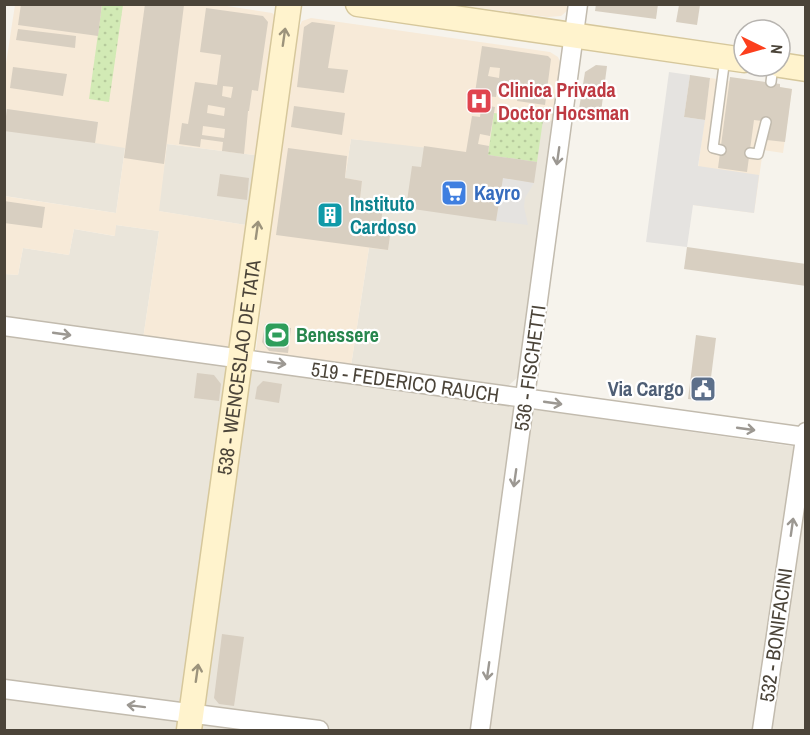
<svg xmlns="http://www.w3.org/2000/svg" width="810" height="735" viewBox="0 0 810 735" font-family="'Archivo Narrow',sans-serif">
	<defs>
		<pattern id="grass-dots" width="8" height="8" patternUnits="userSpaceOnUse" patternTransform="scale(1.5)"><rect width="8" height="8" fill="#d2eab5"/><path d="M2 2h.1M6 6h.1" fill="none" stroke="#b6ca9c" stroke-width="1.8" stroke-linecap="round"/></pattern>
	</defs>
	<rect width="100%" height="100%" fill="#f6f3ec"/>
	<g fill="#eae5da">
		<polygon points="4,108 98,122 125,148 116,213 5,196"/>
		<polygon points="494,113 555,121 518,377 507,387 351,366 369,248 391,229 380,228 345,178 351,139 424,146"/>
		<polygon points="167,144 263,156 252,226 158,211"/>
		<polygon points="116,225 159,231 143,339 5,319 5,274 18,275 23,248 69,255 74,229 114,236"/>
		<polygon points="4,334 805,448 805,730 5,730"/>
	</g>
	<g fill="#f7ead8">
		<polygon points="214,4 272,13 279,18 263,156 167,144 159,211 252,226 232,344 223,349 143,339 159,231 116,225 115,236 74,229 69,255 23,248 18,275 5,274 4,196 116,213 125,148 95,143 98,122 5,109 5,70 15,5"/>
		<polygon points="457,5 569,5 567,11 561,16 548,17"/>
		<polygon points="311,18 550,52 558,57 562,66 555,121 494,113 488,155 351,139 345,178 362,181 360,199 384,202 380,227 391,229 388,250 369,248 351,366 263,355 256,350 293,40 302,21"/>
		<polygon points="710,78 792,89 783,153 763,150 754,213 693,205"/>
	</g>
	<g fill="url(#grass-dots)">
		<polygon points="102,5 123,5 109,102 89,99"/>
		<polygon points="494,113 543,120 537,162 488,155"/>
	</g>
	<g fill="#e5e3e0">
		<polygon points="669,72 690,75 684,117 705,120 698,166 759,175 754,213 693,205 687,247 646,242"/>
		<polygon points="503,178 534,183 525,198 524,207 528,225 496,221"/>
	</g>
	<g fill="#d8cfc1" fill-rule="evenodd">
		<polygon points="21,4 102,4 98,36 18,25"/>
		<polygon points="145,4 184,5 164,164 124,158"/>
		<polygon points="596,4 658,4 656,19 595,11"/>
		<polygon points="679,5 700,5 697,25 676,22"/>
		<path d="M206,8L263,16L268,22L258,91L252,90L249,111H248L244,154L222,151L223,142L201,139L200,147L179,144L182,123L188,124L195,82L217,85L221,55L200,52ZM223,86L233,87L231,98L222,96ZM208,105L225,108L224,116L207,113ZM203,126L225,129L224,138L202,135Z"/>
		<polygon points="312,22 335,25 328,68 348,70 344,93 297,87 304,27"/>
		<polygon points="18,29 76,36 75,48 16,40"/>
		<path d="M482,46L548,56L551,59L545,105L517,101L519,87L498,84L496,97L485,96L484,105L495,107L490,136L480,134L478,144L489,146L488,155L537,162L534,183L503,178L496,221L406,208L412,166L421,167L424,146L466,152L472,116L480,117L481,108L473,106ZM490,67L500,68L499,78L488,76Z"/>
		<polygon points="596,65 607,66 601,112 579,109 585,72"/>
		<polygon points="13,67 67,74 63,96 10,88"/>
		<polygon points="690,75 710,78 705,120 684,117"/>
		<polygon points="730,77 780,84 780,87 792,89 785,142 767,140 770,122 754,120 747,172 718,168"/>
		<polygon points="294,106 345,113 342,135 291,127"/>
		<polygon points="7,109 98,122 95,143 4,131"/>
		<polygon points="288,148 347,156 345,178 362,181 360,199 384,202 380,228 391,229 388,250 276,235"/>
		<polygon points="220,174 249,178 247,200 217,196"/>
		<polygon points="4,201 45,207 42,228 4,223"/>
		<polygon points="687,247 806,264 806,286 684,269"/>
		<polygon points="265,324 291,328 288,353 269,351 262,342"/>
		<polygon points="696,335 716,338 708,401 688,399"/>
		<polygon points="197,373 214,375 221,384 219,401 194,398"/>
		<polygon points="263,381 282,384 279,403 255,399 257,387"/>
		<polygon points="222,634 244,637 234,706 219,704 214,698"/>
	</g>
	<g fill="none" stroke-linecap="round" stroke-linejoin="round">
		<g stroke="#c2bbae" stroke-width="12">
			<g id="lane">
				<polyline points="771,82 773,66"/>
				<polyline points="721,150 713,148 725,58"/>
				<polyline points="750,153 758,154 766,122"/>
			</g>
		</g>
		<g stroke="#c2bbae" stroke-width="21">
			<g id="street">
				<polyline points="4,326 806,437"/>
				<polyline points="4,689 319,730"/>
				<polyline points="480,730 578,4"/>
				<polyline points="762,730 806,432"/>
			</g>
		</g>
		<g stroke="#d6c79b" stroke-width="27">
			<g id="secondary">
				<polyline points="358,4 744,60"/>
				<polyline points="780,65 806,69"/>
				<path id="s1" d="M189,730L289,4"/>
			</g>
		</g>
		<use href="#lane" stroke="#fff" stroke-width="9"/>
		<use href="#street" stroke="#fff" stroke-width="18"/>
		<use href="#secondary" stroke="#fff3cd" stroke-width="24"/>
	</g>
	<defs><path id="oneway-shaft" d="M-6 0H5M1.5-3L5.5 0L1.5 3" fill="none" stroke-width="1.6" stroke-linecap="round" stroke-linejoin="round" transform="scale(1.5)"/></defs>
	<g stroke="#9c937c">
		<use href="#oneway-shaft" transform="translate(284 37) rotate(-82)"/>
		<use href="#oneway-shaft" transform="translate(257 230) rotate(-82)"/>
		<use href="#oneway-shaft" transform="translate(197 673) rotate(-82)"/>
	</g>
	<g stroke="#9c9892">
		<use href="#oneway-shaft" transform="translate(558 156) rotate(98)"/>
		<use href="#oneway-shaft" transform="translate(62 334) rotate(8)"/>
		<use href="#oneway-shaft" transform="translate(277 363) rotate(8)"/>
		<use href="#oneway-shaft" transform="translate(553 403) rotate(8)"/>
		<use href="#oneway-shaft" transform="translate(746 429) rotate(8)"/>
		<use href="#oneway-shaft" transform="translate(515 478) rotate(98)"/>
		<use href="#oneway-shaft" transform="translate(792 527) rotate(-82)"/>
		<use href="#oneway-shaft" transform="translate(488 671) rotate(98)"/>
		<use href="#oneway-shaft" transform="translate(136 706) rotate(-173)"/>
	</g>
	<defs>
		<g id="hospital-square" transform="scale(1.35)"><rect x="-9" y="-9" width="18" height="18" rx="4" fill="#e0444e" stroke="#fff"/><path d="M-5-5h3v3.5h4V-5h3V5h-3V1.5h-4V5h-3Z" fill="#fff"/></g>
		<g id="supermarket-square" transform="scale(1.35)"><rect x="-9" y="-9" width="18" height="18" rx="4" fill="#3f7fe0" stroke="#fff"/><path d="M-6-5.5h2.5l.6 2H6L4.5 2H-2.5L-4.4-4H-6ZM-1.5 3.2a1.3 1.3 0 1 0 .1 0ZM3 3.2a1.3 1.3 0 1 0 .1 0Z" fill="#fff"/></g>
		<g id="building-square" transform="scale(1.35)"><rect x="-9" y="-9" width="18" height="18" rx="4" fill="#0f9aa8" stroke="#fff"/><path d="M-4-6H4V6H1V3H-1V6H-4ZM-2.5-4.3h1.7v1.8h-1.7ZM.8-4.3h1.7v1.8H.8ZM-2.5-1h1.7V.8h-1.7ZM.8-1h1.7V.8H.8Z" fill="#fff"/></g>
		<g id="stadium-square" transform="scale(1.35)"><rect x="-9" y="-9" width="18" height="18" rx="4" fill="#2e9e5b" stroke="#fff"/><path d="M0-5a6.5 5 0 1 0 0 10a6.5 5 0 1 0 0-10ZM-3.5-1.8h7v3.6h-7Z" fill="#fff"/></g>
		<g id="civic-square" transform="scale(1.35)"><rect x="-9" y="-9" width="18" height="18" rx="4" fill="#5c6f8a" stroke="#fff"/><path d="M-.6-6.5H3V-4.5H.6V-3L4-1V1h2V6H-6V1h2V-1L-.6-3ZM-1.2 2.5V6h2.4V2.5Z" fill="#fff"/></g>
	</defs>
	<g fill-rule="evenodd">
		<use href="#hospital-square" x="479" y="101"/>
		<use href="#supermarket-square" x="454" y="193"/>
		<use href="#building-square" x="330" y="215"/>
		<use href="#stadium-square" x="277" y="335"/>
		<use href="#civic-square" x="703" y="389"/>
	</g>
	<g text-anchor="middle" stroke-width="4.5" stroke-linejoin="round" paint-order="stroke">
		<g font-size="20" font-weight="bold" fill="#be3a42" stroke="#fff" text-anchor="start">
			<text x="498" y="97">Clinica Privada<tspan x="498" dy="23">Doctor Hocsman</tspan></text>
		</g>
		<g font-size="20" font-weight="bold" fill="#366cbe" stroke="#fff" text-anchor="start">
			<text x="474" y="200">Kayro</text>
		</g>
		<g font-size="20" font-weight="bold" fill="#0d838f" stroke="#fff" text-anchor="start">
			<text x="350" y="211">Instituto<tspan x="350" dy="23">Cardoso</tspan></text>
		</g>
		<g font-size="20" font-weight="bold" fill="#27864d" stroke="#fff" text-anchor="start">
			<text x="296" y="342">Benessere</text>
		</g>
		<g font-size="20" fill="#4b4439" stroke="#fff">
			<text dy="7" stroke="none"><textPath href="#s1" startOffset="366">538 - WENCESLAO DE TATA</textPath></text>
			<text transform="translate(530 368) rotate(-82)" y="7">536 - FISCHETTI</text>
			<text transform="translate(405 382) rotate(8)" y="7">519 - FEDERICO RAUCH</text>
			<text transform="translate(776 635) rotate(-82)" y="7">532 - BONIFACINI</text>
		</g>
		<g font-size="20" font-weight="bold" fill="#4e5e75" stroke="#fff" text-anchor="end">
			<text x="684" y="396">Via Cargo</text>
		</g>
	</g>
	<rect width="810" height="735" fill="none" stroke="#4b4439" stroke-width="12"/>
	<g transform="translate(762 48) rotate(95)"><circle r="28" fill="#ffffff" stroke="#b7b4b0" stroke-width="1.5"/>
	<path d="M0-4.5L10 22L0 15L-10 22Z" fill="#fc3f1d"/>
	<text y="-9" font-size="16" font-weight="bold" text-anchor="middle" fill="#4b4439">N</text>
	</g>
</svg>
